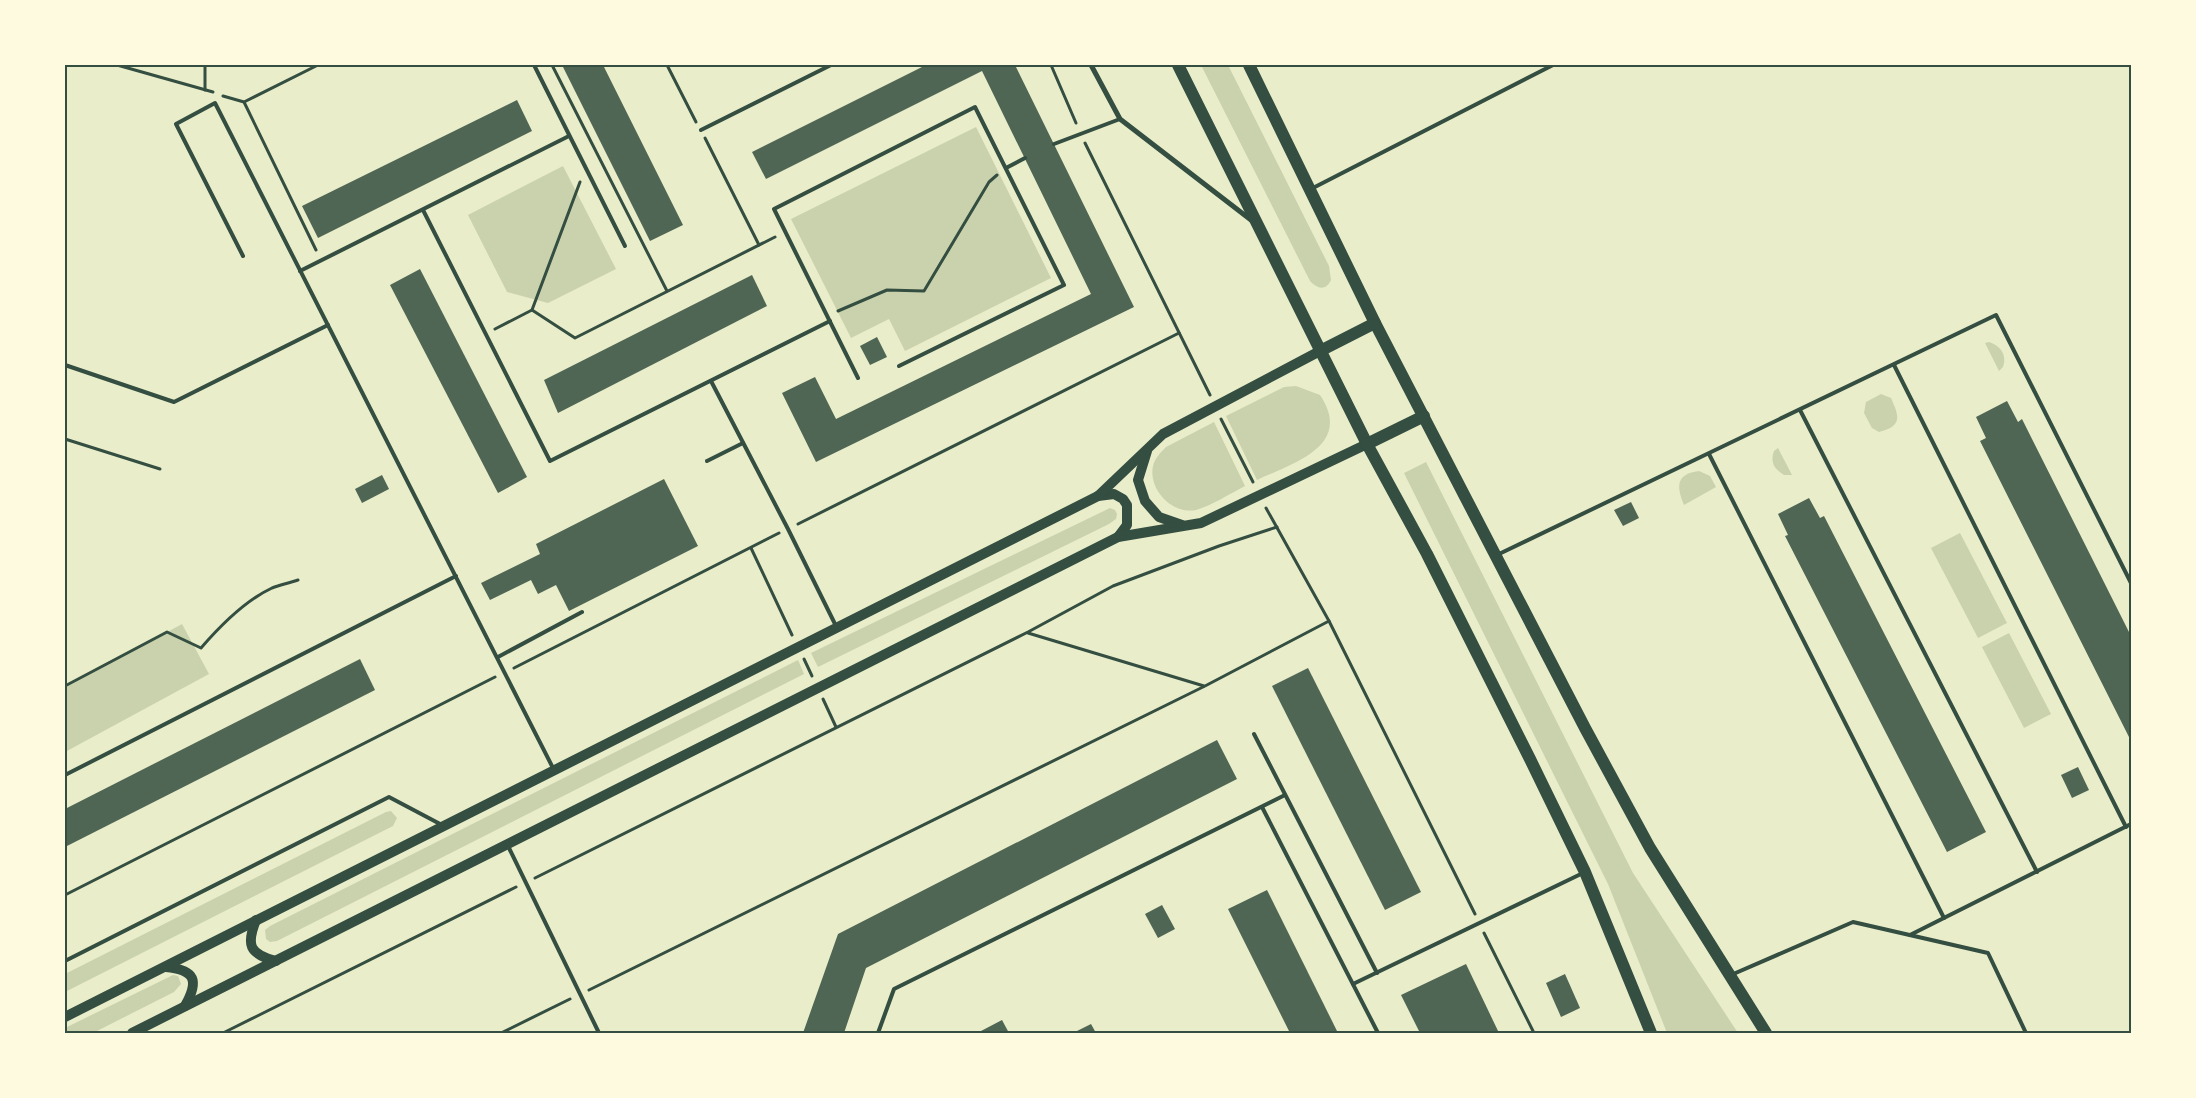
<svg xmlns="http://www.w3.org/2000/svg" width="2196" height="1098" viewBox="0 0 2196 1098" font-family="'Fira Sans',sans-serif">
	<rect width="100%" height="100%" fill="#e9edc9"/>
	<g fill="#cad2ad">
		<path d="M1201,65H1228L1329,266L1331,280C1326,291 1317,289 1310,281Z"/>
		<polygon points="976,127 1051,278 905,351 889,319 851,338 791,219"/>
		<polygon points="563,166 616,269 548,303 507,292 468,215"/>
		<path d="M1989,342C2001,346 2007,355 2003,367L1999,371L1985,343Z"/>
		<path d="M1296,386L1320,395C1354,446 1293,463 1257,480L1226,416L1284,387Z"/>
		<path d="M1881,394L1891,398C1899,416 1903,426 1879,432L1872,428L1864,413L1866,402Z"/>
		<path d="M1214,422L1245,486C1231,493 1211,506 1196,510C1172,515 1148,489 1153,466C1155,458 1161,452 1166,447Z"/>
		<path d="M1778,448L1792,475H1784C1774,469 1770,462 1774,451Z"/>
		<polygon points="1426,462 1633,873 1738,1033 1667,1033 1608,884 1404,473"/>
		<path d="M1699,471L1710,476L1716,487L1684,505C1676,486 1676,474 1699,471Z"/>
		<polygon points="1110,508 1115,510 1117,514 1116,519 1109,524 818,667 811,653"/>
		<polygon points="1960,533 2007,623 1978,638 1931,548"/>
		<polygon points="182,624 209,674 65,752 65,688"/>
		<polygon points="2009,633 2051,714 2024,728 1982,647"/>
		<polygon points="798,660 804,674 277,941 270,942 266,939 265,930 270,926"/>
		<polygon points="391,811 397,818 393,826 65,992 65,974 386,812"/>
		<polygon points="173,975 178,976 181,984 174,992 93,1033 65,1033 65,1028"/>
	</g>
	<g fill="#4f6655">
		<polygon points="562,65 603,65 683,225 650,241"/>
		<polygon points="926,65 1015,65 1134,307 816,462 782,393 815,377 836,419 1091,294 982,71 766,179 752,152"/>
		<polygon points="517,100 532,131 318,238 302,206"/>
		<polygon points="420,269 527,477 498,493 390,285"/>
		<polygon points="752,275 767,306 558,413 544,380"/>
		<polygon points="877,337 887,357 870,365 860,346"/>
		<polygon points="2007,401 2018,422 2022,419 2131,636 2131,741 1980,441 1986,438 1976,417"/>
		<polygon points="382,475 389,489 362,503 355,489"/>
		<polygon points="664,479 698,546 569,611 556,585 538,594 531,580 490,600 481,583 540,554 536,544"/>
		<polygon points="1809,498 1820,518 1824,516 1986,832 1947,852 1785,536 1788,535 1778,514"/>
		<polygon points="1631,502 1639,518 1623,526 1614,510"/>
		<polygon points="360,659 375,690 65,847 65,809"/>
		<polygon points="1308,668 1421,892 1385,910 1272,686"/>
		<polygon points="1217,740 1237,779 866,968 844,1033 803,1033 838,934"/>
		<polygon points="2078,767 2089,790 2072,798 2061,775"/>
		<polygon points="1267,890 1338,1033 1290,1033 1228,909"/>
		<polygon points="1162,905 1175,929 1158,938 1145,914"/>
		<polygon points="1466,964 1499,1033 1420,1033 1401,995"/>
		<polygon points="1565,974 1580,1008 1561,1017 1546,983"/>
		<polygon points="1002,1020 1009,1033 982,1033 981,1031"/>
		<polygon points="1091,1024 1096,1033 1073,1033"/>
	</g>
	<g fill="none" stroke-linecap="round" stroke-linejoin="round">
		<g stroke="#344e41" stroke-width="3">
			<polyline points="117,65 213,92"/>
			<polyline points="205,65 205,90"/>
			<polyline points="552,65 667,291"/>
			<polyline points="667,65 696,122"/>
			<polyline points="1051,65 1076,123"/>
			<polyline points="223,96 244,102 316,250"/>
			<polyline points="244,102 318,65"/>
			<polyline points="705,138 759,245"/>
			<polyline points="1085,143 1210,395"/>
			<polyline points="532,310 580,182"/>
			<polyline points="838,311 887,290 924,291 989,182 997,175"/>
			<polyline points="495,329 532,310 575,338 775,237"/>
			<polyline points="1221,419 1253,482"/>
			<polyline points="65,439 160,469"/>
			<polyline points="1266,508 1329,621 1475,914"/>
			<polyline points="798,524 1179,333"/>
			<polyline points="751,548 792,635"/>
			<polyline points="1028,633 1204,686"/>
			<polyline points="804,659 812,676"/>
			<polyline points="514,668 779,533"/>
			<path d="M65,686L167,632L201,648C220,626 244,601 272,588C280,585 289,583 298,580"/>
			<polyline points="823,699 836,727"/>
			<polyline points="535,878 1028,632 1113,586 1219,546 1277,527"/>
			<polyline points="65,895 495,677"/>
			<polyline points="1484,933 1534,1033"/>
			<polyline points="589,990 1205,686 1329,621"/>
			<polyline points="223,1033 516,887"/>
			<polyline points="501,1033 570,999"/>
		</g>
		<g stroke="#344e41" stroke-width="4">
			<polyline points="534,65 625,246"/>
			<polyline points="701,130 831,65"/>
			<polyline points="1054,144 1120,119"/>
			<polyline points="1006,168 1025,158"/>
			<polyline points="1311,189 1553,65"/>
			<polyline points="423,210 550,461 830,321"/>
			<polyline points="243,256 176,124 215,103 554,770"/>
			<polyline points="300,271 569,136"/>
			<polyline points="65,365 174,402 328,325"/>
			<polyline points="1894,365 2126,827"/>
			<polyline points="858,378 774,209 975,107 1064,285 899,366"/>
			<polyline points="711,381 788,529 836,626"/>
			<polyline points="1800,410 2037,872"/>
			<polyline points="1709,454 1944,918"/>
			<polyline points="707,461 743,443"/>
			<polyline points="1499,554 1996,315 2131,583"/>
			<polyline points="498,657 582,612"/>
			<polyline points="1254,734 1377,973"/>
			<polyline points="65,775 456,576"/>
			<polyline points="1262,807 1378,1033"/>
			<polyline points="508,846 599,1033"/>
			<polyline points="1910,935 2131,824"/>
			<polyline points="65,961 389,797 442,825"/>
			<polyline points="1731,975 1853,922 1988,953 2026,1033"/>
			<polyline points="1353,984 1583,873"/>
			<polyline points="878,1033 894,989 1285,795"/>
		</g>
		<polyline stroke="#344e41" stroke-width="5" points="1091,65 1120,119 1251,220"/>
		<g stroke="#344e41" stroke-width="10">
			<polyline points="1147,451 1138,480 1145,501 1159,517 1182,525"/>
			<polyline points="1098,496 1114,494 1123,499 1127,505 1127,525 1118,537"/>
			<path d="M256,920C246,945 249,954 276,961"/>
			<path d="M166,967C196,970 199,981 185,1006"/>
			<polyline points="65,1017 1098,496 1163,434 1320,351"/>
			<polyline points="132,1033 1118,537 1201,523 1367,444"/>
		</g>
		<g stroke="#344e41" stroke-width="12">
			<polyline points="1178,65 1367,444 1427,554 1530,759 1585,872 1651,1033"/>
			<polyline points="1249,65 1375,323 1585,728 1650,848 1766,1033"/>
			<polyline points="1320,351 1375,323"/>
			<polyline points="1367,444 1424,416"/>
		</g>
	</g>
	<rect width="2196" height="1098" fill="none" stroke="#fefae0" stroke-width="132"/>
	<rect x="66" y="66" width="2064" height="966" fill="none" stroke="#344e41" stroke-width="2"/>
</svg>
